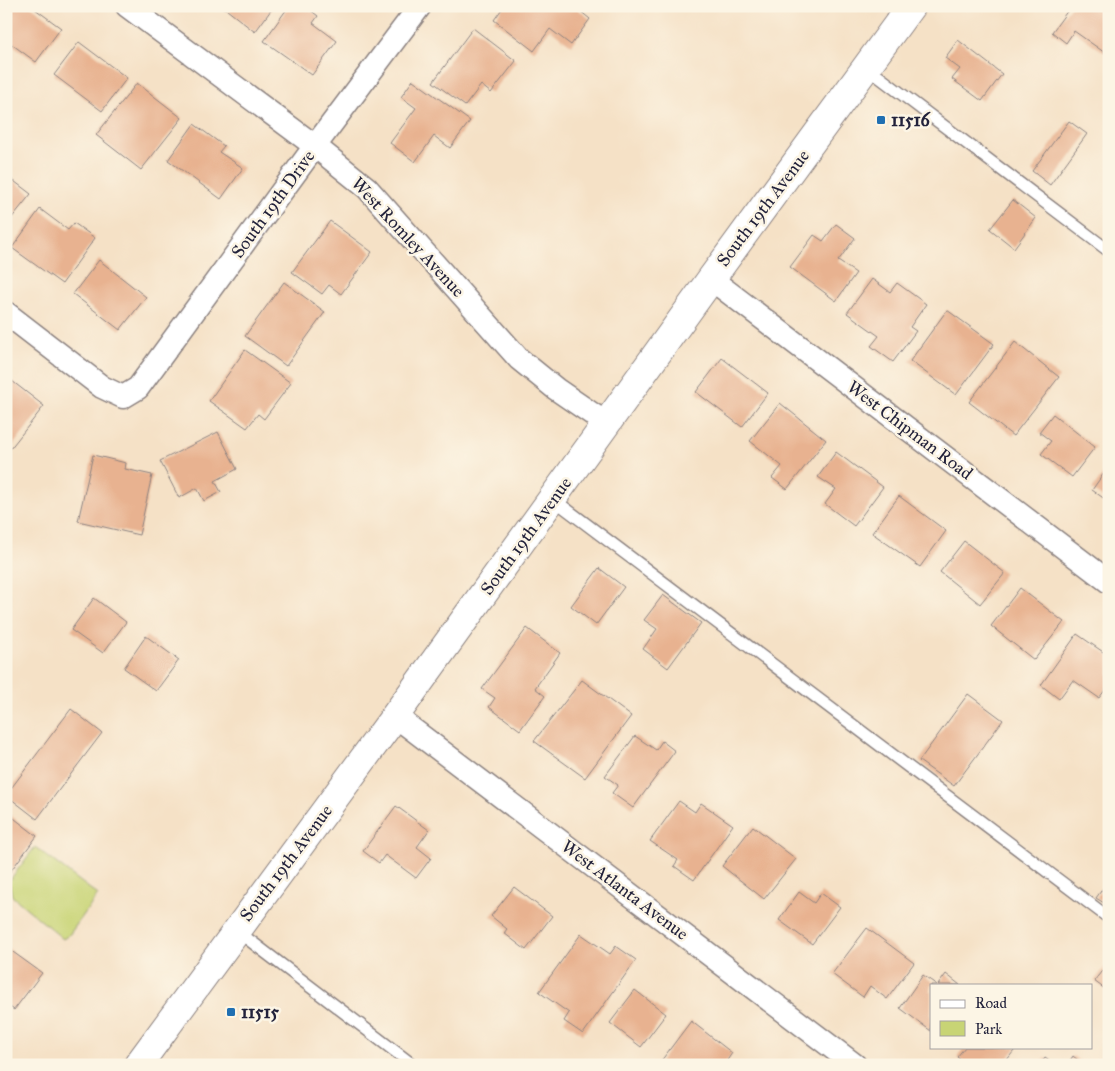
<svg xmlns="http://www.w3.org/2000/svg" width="1115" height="1071" viewBox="0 0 1115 1071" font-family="'IM FELL Great Primer',serif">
	<rect width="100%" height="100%" fill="#fcf5e5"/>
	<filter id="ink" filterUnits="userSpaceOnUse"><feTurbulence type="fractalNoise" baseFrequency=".02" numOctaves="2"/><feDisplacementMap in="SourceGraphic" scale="10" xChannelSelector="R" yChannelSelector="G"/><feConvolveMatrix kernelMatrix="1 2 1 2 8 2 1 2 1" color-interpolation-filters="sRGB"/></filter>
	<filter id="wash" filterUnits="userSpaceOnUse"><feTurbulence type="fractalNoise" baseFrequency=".0096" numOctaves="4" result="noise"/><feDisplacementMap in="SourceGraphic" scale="20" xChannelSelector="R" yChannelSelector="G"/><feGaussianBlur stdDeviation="1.12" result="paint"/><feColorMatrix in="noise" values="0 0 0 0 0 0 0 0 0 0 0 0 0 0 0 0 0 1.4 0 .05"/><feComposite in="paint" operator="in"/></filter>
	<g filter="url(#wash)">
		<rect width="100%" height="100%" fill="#f5e1c6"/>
		<polygon fill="#c8d475" stroke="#757b58" points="35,847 98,895 69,935 63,939 12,896 9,881"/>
		<g id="blocks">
			<g fill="#e8b290">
				<polygon points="6,6 31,6 61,28 36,62 6,40"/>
				<polygon points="222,6 274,6 255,32"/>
				<polygon points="289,6 305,6 318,16 313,23 337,41 312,75 264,41"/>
				<polygon points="504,6 574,6 590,19 571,45 550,29 534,51 494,20"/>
				<polygon points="1071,6 1109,6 1108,55 1074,31 1066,43 1052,32"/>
				<polygon points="473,28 516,61 491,93 481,85 465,106 433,82"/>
				<polygon points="958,40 1002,74 982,101 952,79 960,69 945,58"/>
				<polygon points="79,42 127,78 102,111 54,75"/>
				<polygon points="413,80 470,121 450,148 434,136 415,162 390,143 416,108 401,97"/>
				<polygon points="137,83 182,118 141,170 96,135"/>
				<polygon points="1069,121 1087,134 1050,185 1032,171"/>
				<polygon points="194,124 224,146 219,152 243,168 221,199 168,160"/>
				<polygon points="6,175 31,194 6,225"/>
				<polygon points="1013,200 1036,218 1014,248 990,229"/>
				<polygon points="40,209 68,230 74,223 95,238 62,284 12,248"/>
				<polygon points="330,221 372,252 341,294 329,285 322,294 292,272"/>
				<polygon points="836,224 855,238 838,261 856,273 836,301 790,267 814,235 823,241"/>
				<polygon points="99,260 146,297 120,330 73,294"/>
				<polygon points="872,279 890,292 897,283 926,304 910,327 916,331 893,362 871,346 879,336 847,313"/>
				<polygon points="284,282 325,312 286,366 245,336"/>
				<polygon points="947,310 994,344 956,395 910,361"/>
				<polygon points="1015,342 1059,377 1013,436 969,402"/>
				<polygon points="245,350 291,383 264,419 258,414 247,428 209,401"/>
				<polygon points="722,358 768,393 742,427 696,392"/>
				<polygon points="12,381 44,406 6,454 6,388"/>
				<polygon points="780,403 826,440 787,489 772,478 782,466 750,441"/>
				<polygon points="1053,414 1095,447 1072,477 1041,454 1051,441 1039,432"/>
				<polygon points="218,432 237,469 215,481 221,492 204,501 197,488 179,498 160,461"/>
				<polygon points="836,452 883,487 854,526 825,504 836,489 818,477"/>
				<polygon points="93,455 126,463 125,469 152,475 139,535 78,521"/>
				<polygon points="1109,466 1109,502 1092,490"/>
				<polygon points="899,496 946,531 920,567 872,533"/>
				<polygon points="964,541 1005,573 980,604 940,572"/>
				<polygon points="599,568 624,587 596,625 571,606"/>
				<polygon points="1020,588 1064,622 1034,660 991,626"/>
				<polygon points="663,595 701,623 668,668 643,649 657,629 644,620"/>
				<polygon points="94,598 126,622 103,653 71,630"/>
				<polygon points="527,628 560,653 535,688 545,696 520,730 489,707 495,698 482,689"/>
				<polygon points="1077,634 1109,656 1109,685 1099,698 1073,680 1059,699 1041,685"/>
				<polygon points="146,636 179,660 156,691 124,668"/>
				<polygon points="582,680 631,716 585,778 534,741"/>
				<polygon points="968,694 1003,720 954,786 919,761"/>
				<polygon points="71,709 102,733 37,819 6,795"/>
				<polygon points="635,736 656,750 662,741 675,751 633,808 612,793 618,785 605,776"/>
				<polygon points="679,801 695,812 701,803 733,825 694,880 674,866 678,860 650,841"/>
				<polygon points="396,806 429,830 417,847 431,858 416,878 385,855 379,863 363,851"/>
				<polygon points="6,812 37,836 6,877"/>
				<polygon points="753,826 796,859 764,899 722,866"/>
				<polygon points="1109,880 1109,906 1096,898"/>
				<polygon points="514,887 552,916 526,950 504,933 507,929 491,916"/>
				<polygon points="799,892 814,903 821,893 840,907 812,944 779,920"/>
				<polygon points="867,928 914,963 887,999 870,986 863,997 832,974"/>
				<polygon points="581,934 610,954 616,946 636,960 583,1034 564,1021 569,1013 539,992"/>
				<polygon points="6,947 42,973 14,1010 6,1004"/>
				<polygon points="1109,962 1109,992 1094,981"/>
				<polygon points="946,974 960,985 938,985"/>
				<polygon points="923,975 937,985 931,985 931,1031 900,1008"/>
				<polygon points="635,990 666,1014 641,1047 610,1023"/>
				<polygon points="691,1021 732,1053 724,1065 658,1065"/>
				<polygon points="965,1047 1017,1047 1003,1065 967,1065 957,1057"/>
				<polygon points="1073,1056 1084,1065 1067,1065"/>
				<polygon points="1045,1058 1055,1065 1040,1065"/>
			</g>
		</g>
	</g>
	<g filter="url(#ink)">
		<use href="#blocks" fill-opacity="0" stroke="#8c8280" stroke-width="1"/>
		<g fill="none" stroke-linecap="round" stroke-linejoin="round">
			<g stroke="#8c8280" stroke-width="14">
				<g id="lane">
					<polyline points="866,67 1109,251"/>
					<polyline points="553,499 1109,918"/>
					<polyline points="236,930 413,1065"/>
				</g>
			</g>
			<g stroke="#8c8280" stroke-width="25">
				<g id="street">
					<polyline points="127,6 315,146 367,188 519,359 556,389 607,424"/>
					<polyline points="711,279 1109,582"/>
					<polyline points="6,313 102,387 123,397 138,388 315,146 420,6"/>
					<polyline points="395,716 855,1065"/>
				</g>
			</g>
			<g stroke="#8c8280" stroke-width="30">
				<polyline id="primary" points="138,1065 395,716 711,279 911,6"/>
			</g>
			<use href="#lane" stroke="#fff" stroke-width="11"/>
			<use href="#street" stroke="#fff" stroke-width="22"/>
			<use href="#primary" stroke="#fff" stroke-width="28"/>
		</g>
	</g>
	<g fill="#1f6fb2" stroke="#fcf5e5" stroke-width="2">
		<rect x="876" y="115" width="10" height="10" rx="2.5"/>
		<rect x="226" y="1007" width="10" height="10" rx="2.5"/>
	</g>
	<g text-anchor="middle" stroke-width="5" stroke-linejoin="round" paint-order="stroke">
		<g font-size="18" font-weight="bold" fill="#22223b" stroke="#fcf5e5" text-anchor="start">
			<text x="891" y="126">11516</text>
			<text x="241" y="1018">11515</text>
		</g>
		<g font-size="18" fill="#22223b" stroke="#fcf5e5">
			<text transform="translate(273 204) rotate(-54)" y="6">South 19th Drive</text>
			<text transform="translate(763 208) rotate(-53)" y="6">South 19th Avenue</text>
			<text transform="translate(408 237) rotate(47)" y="6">West Romley Avenue</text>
			<text transform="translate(910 430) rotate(37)" y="6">West Chipman Road</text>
			<text transform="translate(526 536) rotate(-54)" y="6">South 19th Avenue</text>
			<text transform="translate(286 863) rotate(-53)" y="6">South 19th Avenue</text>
			<text transform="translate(625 890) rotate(37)" y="6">West Atlanta Avenue</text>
		</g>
	</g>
	<rect width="1115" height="1071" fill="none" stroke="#fcf5e5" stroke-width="25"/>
	<rect x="930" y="984" width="162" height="65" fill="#fcf5e5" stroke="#a5a1a1"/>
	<rect x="940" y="1000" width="25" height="8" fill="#ffffff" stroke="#a5a1a1"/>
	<text x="975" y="1008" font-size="15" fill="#22223b">Road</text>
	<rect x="940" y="1021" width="25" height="15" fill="#c8d475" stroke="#a5a1a1"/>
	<text x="975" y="1034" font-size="15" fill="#22223b">Park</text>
</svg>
